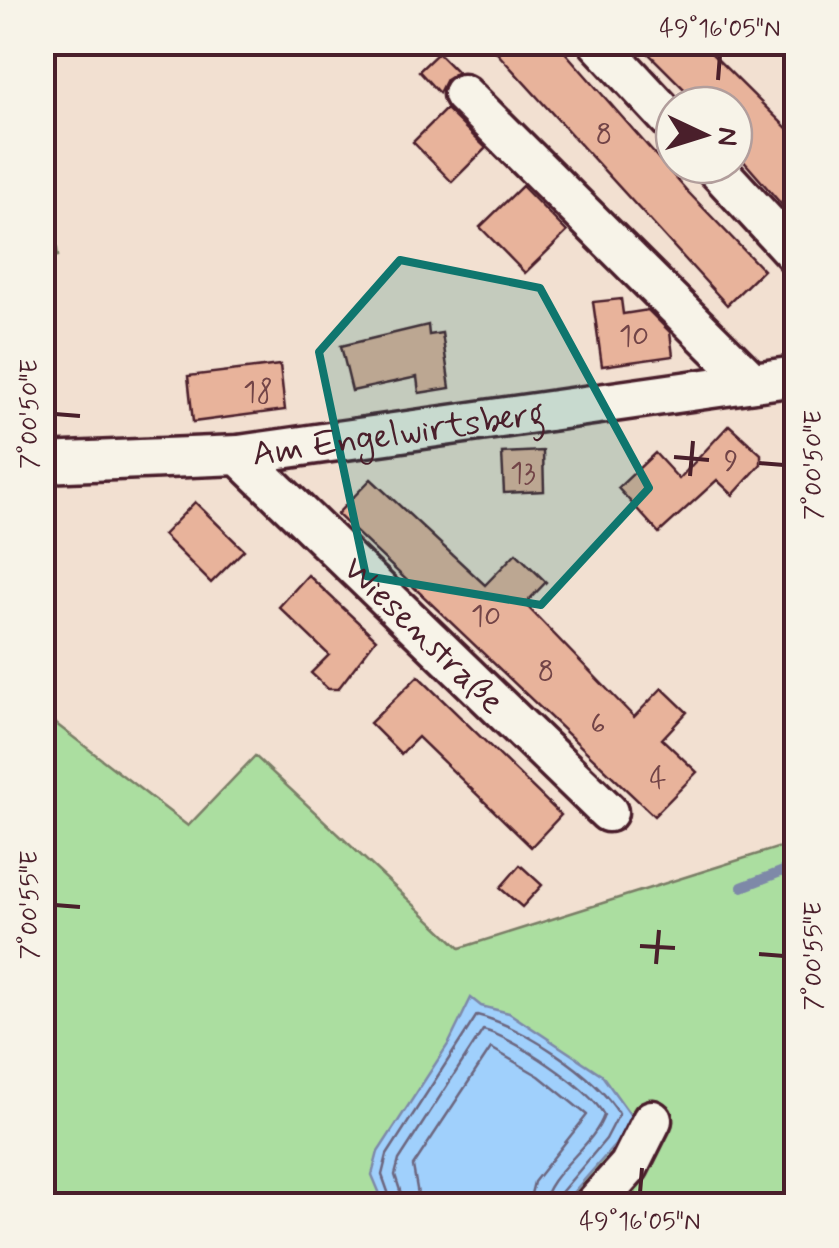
<svg xmlns="http://www.w3.org/2000/svg" width="839" height="1248" viewBox="0 0 839 1248" font-family="Mynerve,sans-serif">
	<rect width="100%" height="100%" fill="#f2e0d1"/>
	<filter id="ink" filterUnits="userSpaceOnUse"><feTurbulence type="fractalNoise" baseFrequency=".01" numOctaves="2"/><feDisplacementMap in="SourceGraphic" scale="20" xChannelSelector="R" yChannelSelector="G"/><feConvolveMatrix kernelMatrix="1 2 1 2 8 2 1 2 1" color-interpolation-filters="sRGB"/></filter>
	<g filter="url(#ink)">
		<g fill="#abdea0" stroke="#7a7e66" stroke-width="2.5">
			<polygon points="42,147 58,256 43,259 42,259"/>
			<polygon points="42,713 188,826 255,756 460,948 796,842 796,1205 43,1205"/>
		</g>
		<polygon fill="#a0d0fc" stroke="#7e89a8" stroke-width="2.5" points="471,998 481,1006 509,1013 601,1074 632,1117 615,1145 562,1205 385,1206 372,1175 378,1152 449,1043"/>
		<g fill="none" stroke-linecap="round" stroke-linejoin="round">
			<g stroke="#6c667f" stroke-width="2.5">
				<path d="M393,1206L382,1175L387,1155L477,1015C521,1026 595,1074 619,1114L606,1139L558,1196L556,1206"/>
				<path d="M405,1206L395,1175L399,1160L483,1030C513,1037 589,1088 604,1115C594,1146 545,1175 543,1206"/>
				<polyline points="420,1206 413,1166 491,1048 539,1076 587,1115 534,1182 528,1206"/>
			</g>
			<polyline stroke="#7e89a8" stroke-width="10" points="742,887 796,866"/>
		</g>
		<g fill="#e8b39b" stroke="#4a1f2b" stroke-width="2.5">
			<polygon points="487,42 556,42 688,192 763,270 727,305"/>
			<polygon points="637,42 700,42 796,137 796,221 734,150 734,105 700,105"/>
			<polygon points="438,53 457,72 446,79 439,93 419,71"/>
			<polygon points="446,109 486,148 452,182 413,142"/>
			<polygon points="522,186 567,232 525,273 480,227"/>
			<polygon points="621,299 623,314 648,310 670,332 673,356 602,366 593,302"/>
			<polygon points="428,325 429,335 442,333 450,388 419,393 417,377 352,391 341,346"/>
			<polygon points="280,365 285,410 193,422 188,376"/>
			<polygon points="729,425 761,454 761,464 733,495 717,480 659,533 618,488 655,453 679,479"/>
			<polygon points="543,451 544,491 504,493 502,453"/>
			<polygon points="371,479 485,585 516,553 546,582 525,604 634,717 662,688 687,712 662,739 697,772 654,816 337,514"/>
			<polygon points="195,502 244,550 211,583 163,535"/>
			<polygon points="308,575 376,639 338,689 328,689 311,673 329,655 279,607"/>
			<polygon points="418,676 561,815 531,847 418,737 401,754 370,723"/>
			<polygon points="520,865 542,885 522,907 500,888"/>
		</g>
		<g fill="none" stroke-linecap="round" stroke-linejoin="round">
			<g stroke="#4a1f2b" stroke-width="45">
				<g id="street">
					<polyline points="598,42 674,124"/>
					<polyline points="463,94 752,382"/>
					<polyline points="713,165 796,255"/>
					<path id="s1" d="M239,455L608,812"/>
					<path id="s2" d="M42,463L239,455L796,376"/>
					<polyline points="593,1206 629,1166 652,1120"/>
				</g>
			</g>
			<use href="#street" stroke="#f7f3e8" stroke-width="38"/>
		</g>
	</g>
	<path fill="#0f766e" fill-opacity="0.2" stroke="#0f766e" stroke-width="8" stroke-linejoin="round" d="M400,260L540,288L649,488L541,605L366,576L319,352Z"/>
	<path fill="none" stroke="#4a1f2b" stroke-width="4" d="M718,80L720,55M55,414L80,416M674,457L709,460M759,463L784,465M690,476L693,441M55,905L80,907M640,946L675,948M759,954L784,956M656,964L659,930M640,1193L642,1168"/>
	<g text-anchor="middle" stroke-width="10" stroke-linejoin="round" paint-order="stroke">
		<g font-size="30" fill="#724447">
			<text x="604" y="143">8</text>
			<text x="634" y="345">10</text>
			<text x="258" y="401">18</text>
			<text x="731" y="470">9</text>
			<text x="523" y="482">13</text>
			<text x="486" y="625">10</text>
			<text x="546" y="680">8</text>
			<text x="598" y="733">6</text>
			<text x="658" y="787">4</text>
		</g>
		<g font-size="35" fill="#4a1f2b" stroke="#f7f3e8">
			<text dy="12" stroke="none"><textPath href="#s2" startOffset="358">Am Engelwirtsberg</textPath></text>
			<text dy="12" stroke="none"><textPath href="#s1" startOffset="258">Wiesenstraße</textPath></text>
		</g>
	</g>
	<rect width="839" height="1248" fill="none" stroke="#f7f3e8" stroke-width="110"/>
	<g transform="translate(704 135) rotate(94)"><circle r="48" fill="#f7f3e8" stroke="#b29e9c" stroke-width="2.5"/>
	<path d="M0-8L18 38L0 25L-18 38Z" fill="#4a1f2b"/>
	<text y="-15" font-size="28" font-weight="bold" text-anchor="middle" fill="#4a1f2b">N</text>
	</g>
	<rect x="55" y="55" width="729" height="1138" fill="none" stroke="#4a1f2b" stroke-width="4"/>
	<g font-size="25" text-anchor="middle" fill="#4a1f2b">
		<text x="720" y="36">49°16'05"N</text>
		<text transform="translate(28 414) rotate(-90)" y="9">7°00'50"E</text>
		<text transform="translate(812 465) rotate(-90)" y="9">7°00'50"E</text>
		<text transform="translate(28 905) rotate(-90)" y="9">7°00'55"E</text>
		<text transform="translate(812 956) rotate(-90)" y="9">7°00'55"E</text>
		<text x="640" y="1229">49°16'05"N</text>
	</g>
</svg>
